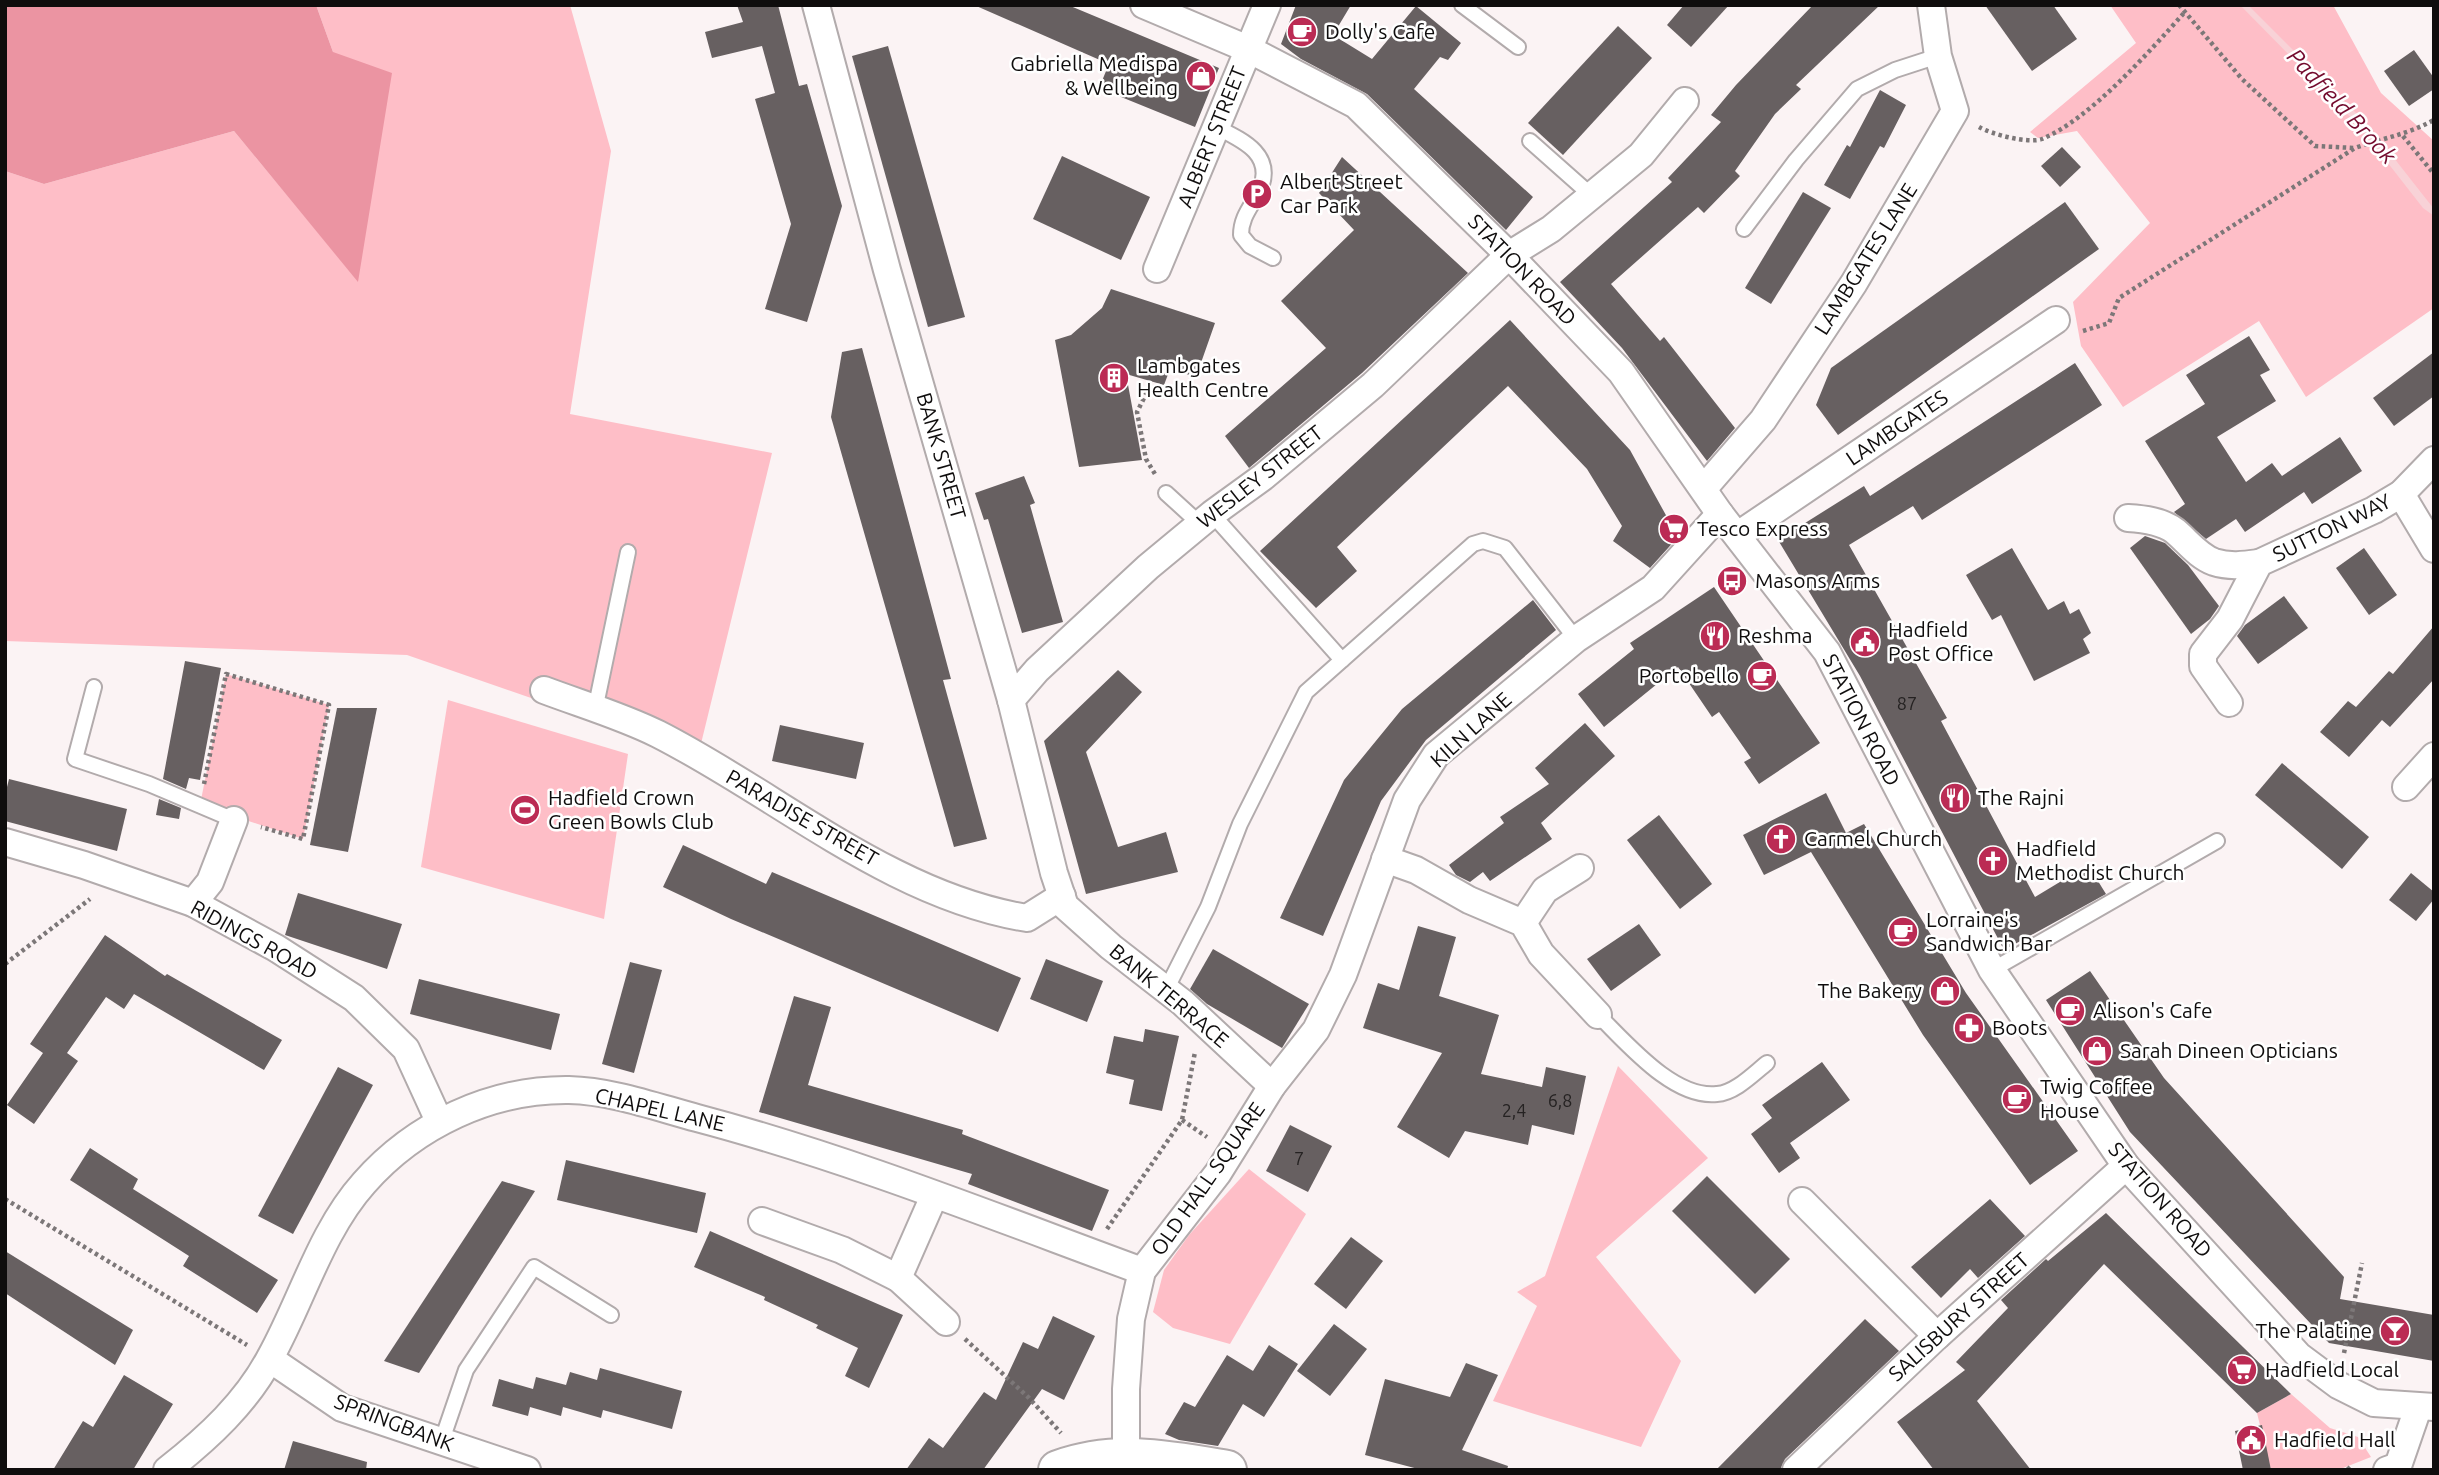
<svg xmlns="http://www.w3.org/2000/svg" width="2439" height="1475" viewBox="0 0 2439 1475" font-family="Ubuntu,sans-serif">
	<rect width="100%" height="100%" fill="#fbf3f4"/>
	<g fill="#febec7">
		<polygon points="316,5 570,5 611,151 570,414 772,453 698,756 407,655 5,641 5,171 44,184 234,131 358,281 333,52"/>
		<polygon points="2110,5 2333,5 2381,93 2434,141 2434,308 2306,397 2259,321 2123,407 2081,346 2073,302 2150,223 2077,131 2038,138 2030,132 2136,43"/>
		<polygon points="226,674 329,705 303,839 200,805"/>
		<polygon points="448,700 628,754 604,919 421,867"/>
		<polygon points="1618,1066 1708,1158 1596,1257 1681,1361 1641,1447 1493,1401 1537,1306 1517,1292 1545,1276"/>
		<polygon points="1249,1169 1306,1214 1230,1344 1173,1328 1153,1312 1164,1270 1189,1235"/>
		<polygon points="2291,1394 2330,1428 2358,1437 2371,1457 2338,1470 2271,1470 2257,1413"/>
	</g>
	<polygon fill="#eb94a2" points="5,5 316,5 333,52 392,73 358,282 234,131 44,184 5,171"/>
	<polygon fill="#f8d2d7" points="2240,5 2248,5 2368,125 2434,209 2434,216 2423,208 2359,126"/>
	<g fill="#676061">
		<polygon points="737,5 778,5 799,86 807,84 842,206 807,322 765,309 791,224 755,99 775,93 762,46 712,58 705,32 743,22"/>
		<polygon points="974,5 1068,5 1219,68 1195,127 1099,88 1109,64"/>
		<polygon points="1296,5 1351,5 1333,35 1372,59 1416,6 1461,43 1448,60 1440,57 1414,89 1533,197 1506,230 1367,94 1301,59 1281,44"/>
		<polygon points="1684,5 1729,5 1691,47 1667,25"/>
		<polygon points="1813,5 1880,5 1796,85 1801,89 1775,114 1735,171 1740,176 1704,213 1698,207 1611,284 1660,341 1664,337 1735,428 1707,461 1622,348 1560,282 1672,182 1668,178 1721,122 1711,115 1736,85"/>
		<polygon points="1985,5 2053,5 2077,39 2032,71"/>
		<polygon points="1618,26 1652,58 1563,155 1528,123"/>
		<polygon points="888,46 965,317 928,327 852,56"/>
		<polygon points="2414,50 2434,78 2434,89 2409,106 2384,71"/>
		<polygon points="1880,90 1906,105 1884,148 1880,146 1850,199 1824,185 1847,145 1850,147"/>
		<polygon points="2062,147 2081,167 2060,187 2041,166"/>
		<polygon points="1062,156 1150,197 1121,260 1033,219"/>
		<polygon points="1342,157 1468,273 1362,373 1249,468 1225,436 1326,348 1281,301 1354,230 1319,193"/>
		<polygon points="1803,192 1831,208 1771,304 1745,288"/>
		<polygon points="2065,202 2099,249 1838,435 1816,405 1831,368"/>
		<polygon points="1111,289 1215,323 1196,377 1170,369 1164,385 1126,374 1142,460 1079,467 1055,340 1071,335 1102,308"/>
		<polygon points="1510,320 1630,450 1678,537 1650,568 1613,541 1622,526 1587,469 1508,386 1337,547 1357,571 1316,608 1260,551"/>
		<polygon points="2249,336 2270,370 2260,375 2276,401 2217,437 2246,482 2272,463 2282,476 2340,437 2362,471 2312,504 2304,492 2245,532 2236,519 2206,539 2174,512 2185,504 2145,441 2205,404 2186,375"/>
		<polygon points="862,348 951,679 943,680 987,839 954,847 831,417 842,352"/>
		<polygon points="2434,352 2434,396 2394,426 2373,398"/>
		<polygon points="2075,363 2102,405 1922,520 1913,506 1849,545 1947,718 1941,721 2035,897 2088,865 2106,894 2004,950 1860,676 1778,540 1864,486 1870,496"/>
		<polygon points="1024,476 1035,503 1030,505 1063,622 1022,633 988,519 984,520 975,493"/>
		<polygon points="2145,536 2165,543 2188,565 2219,606 2210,619 2191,634 2130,548"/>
		<polygon points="2012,548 2048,610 2064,601 2070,614 2079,609 2091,633 2083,639 2090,653 2034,681 2001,615 1992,620 1966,575"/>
		<polygon points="2364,548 2397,595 2369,615 2336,568"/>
		<polygon points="1714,587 1820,743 1759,784 1744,762 1751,758 1719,712 1712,717 1678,667 1604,727 1578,694 1634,649 1630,643"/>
		<polygon points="2284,596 2308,628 2258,664 2237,636 2245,625"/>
		<polygon points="1533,600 1556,630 1426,740 1381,801 1323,936 1280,918 1344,780 1402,709"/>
		<polygon points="2434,626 2434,679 2390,727 2382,720 2349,757 2320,732 2348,701 2356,707 2389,671 2393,674"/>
		<polygon points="185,661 221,668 200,780 189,778 186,789 163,779"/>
		<polygon points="1118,670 1142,692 1086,752 1118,847 1166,832 1178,872 1086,894 1044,741"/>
		<polygon points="337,708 377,708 348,852 310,845"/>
		<polygon points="1585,723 1615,756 1541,823 1552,839 1490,881 1483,872 1470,882 1456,875 1449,865 1504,823 1500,817 1549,784 1535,768"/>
		<polygon points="780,725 864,743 856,779 772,761"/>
		<polygon points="2282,763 2369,837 2342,869 2255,795"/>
		<polygon points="9,779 127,809 117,851 5,821 5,795"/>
		<polygon points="1826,793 1846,833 1864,824 1966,993 2078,1151 2030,1185 1923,1035 1811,852 1764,875 1743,835"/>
		<polygon points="159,799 181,808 179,819 156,815"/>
		<polygon points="1659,815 1712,884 1680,909 1627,840"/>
		<polygon points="683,845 766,884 772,872 1021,978 998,1032 731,919 663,887"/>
		<polygon points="2411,873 2434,892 2434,899 2416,921 2389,900"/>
		<polygon points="298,893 402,924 387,969 285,935"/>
		<polygon points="1639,924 1661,955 1611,991 1587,959"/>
		<polygon points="1418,926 1456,937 1439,996 1499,1015 1481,1074 1542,1087 1546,1067 1586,1076 1574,1135 1532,1125 1528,1145 1465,1131 1449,1158 1397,1127 1442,1053 1363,1028 1378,983 1399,990"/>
		<polygon points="105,935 165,976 167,974 282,1040 264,1070 134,994 124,1009 106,997 67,1053 78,1061 34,1124 7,1105 43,1053 30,1044"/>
		<polygon points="1213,949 1309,1004 1282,1048 1207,1004 1190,989"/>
		<polygon points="1046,959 1103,981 1087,1022 1030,999"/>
		<polygon points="630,962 662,970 634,1073 602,1064"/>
		<polygon points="2090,971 2164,1078 2344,1277 2340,1299 2434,1315 2434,1361 2329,1343 2130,1132 2046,1000"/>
		<polygon points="419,979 560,1014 551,1050 410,1014"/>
		<polygon points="794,996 831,1007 808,1085 963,1130 962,1134 1109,1190 1092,1231 968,1184 972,1174 759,1112"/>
		<polygon points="1145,1029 1179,1036 1162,1111 1129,1104 1134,1080 1106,1073 1114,1036 1143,1042"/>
		<polygon points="1822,1062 1850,1100 1790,1143 1800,1158 1779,1173 1751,1134 1772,1118 1762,1105"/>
		<polygon points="338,1067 373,1085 293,1234 258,1216"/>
		<polygon points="1290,1125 1332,1146 1308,1192 1266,1171"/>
		<polygon points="90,1148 138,1179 133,1189 278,1280 257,1313 183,1266 189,1256 70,1180"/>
		<polygon points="566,1160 706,1193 697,1233 557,1200"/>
		<polygon points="1707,1176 1790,1259 1755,1294 1672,1211"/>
		<polygon points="502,1181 535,1191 419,1373 384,1361"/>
		<polygon points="1990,1199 2025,1236 1978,1278 1970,1269 1941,1298 1911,1267"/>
		<polygon points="2106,1213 2291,1394 2257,1413 2104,1264 1977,1401 2031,1470 1934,1470 1897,1422 1965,1370 1956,1362 2008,1308 2001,1300 2046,1259 2048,1261"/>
		<polygon points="710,1231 903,1315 869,1388 845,1376 858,1348 816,1328 818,1325 764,1300 765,1297 694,1267"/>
		<polygon points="1351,1237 1383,1261 1346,1309 1314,1284"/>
		<polygon points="5,1251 133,1330 115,1365 5,1293"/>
		<polygon points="1053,1316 1095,1336 1064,1400 1042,1389 983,1470 906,1470 929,1438 943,1448 984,1392 996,1400 1023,1342 1038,1349"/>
		<polygon points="1865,1319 1899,1351 1785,1459 1780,1470 1716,1470"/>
		<polygon points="1334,1324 1367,1349 1330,1396 1297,1371"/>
		<polygon points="1269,1345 1298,1364 1264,1417 1243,1404 1218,1446 1179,1440 1165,1434 1184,1402 1195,1407 1227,1355 1253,1371"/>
		<polygon points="1466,1363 1498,1375 1462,1450 1508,1466 1507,1470 1422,1470 1365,1455 1385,1379 1450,1397"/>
		<polygon points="600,1368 682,1391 672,1429 603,1410 601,1418 563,1407 561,1416 530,1407 528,1416 492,1406 499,1379 533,1389 536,1377 566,1385 570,1372 597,1380"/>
		<polygon points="124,1375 173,1404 133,1470 53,1470 83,1421 93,1427"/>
		<polygon points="2262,1425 2271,1470 2243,1470 2235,1431"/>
		<polygon points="293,1441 367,1462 366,1470 284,1470"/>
	</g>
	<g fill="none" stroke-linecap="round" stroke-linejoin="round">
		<g stroke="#b2abac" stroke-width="18">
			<g id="lane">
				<polyline points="1462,5 1518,47"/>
				<path d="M1216,127C1242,140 1275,154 1260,190C1252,206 1241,216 1241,235L1250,246L1273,258"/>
				<polyline points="1530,141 1592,196"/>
				<polyline points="1744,229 1796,160 1857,89 1895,70 1938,56"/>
				<polyline points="1166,493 1200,524"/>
				<polyline points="1212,514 1342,660"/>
				<polyline points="94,687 75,759 149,784 234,820"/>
				<polyline points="595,710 628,552"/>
				<polyline points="1992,970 2217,841"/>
				<polyline points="1166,990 1208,907 1240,824 1306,692 1473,544 1483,541 1505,548 1576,639"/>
				<path d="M1598,1015C1626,1042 1673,1099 1717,1094C1735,1093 1753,1074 1767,1063"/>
				<polyline points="441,1443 466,1370 534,1267 611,1315"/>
			</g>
		</g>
		<g stroke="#b2abac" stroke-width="30">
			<g id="street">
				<polyline points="816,5 887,270 1011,700 1054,873 1065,906 1111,947 1183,1003 1272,1086"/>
				<polyline points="1144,5 1248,49 1356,105 1509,255 1621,372 1720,514 1827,652 1992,970 2126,1166 2299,1356 2338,1385 2374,1403 2434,1407"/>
				<polyline points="1157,269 1267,5"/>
				<polyline points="1704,488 1763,420 1854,283 1955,111 1938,56 1931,5"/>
				<polyline points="2401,494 2434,549"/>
				<path d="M2128,518C2144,519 2162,521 2175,531C2188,542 2198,556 2214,562C2229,567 2244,565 2259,563"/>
				<polyline points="1738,535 2056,320"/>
				<path d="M544,690C581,704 622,716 658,734C778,795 891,896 1027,918L1062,896"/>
				<polyline points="1011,700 1037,670 1148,567 1212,514 1263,477 1373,385 1509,255 1551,229 1641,155 1685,101"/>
				<polyline points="2229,703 2203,666 2203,654 2230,619 2259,563 2374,510 2401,494 2434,460"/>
				<polyline points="2406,787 2434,756"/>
				<polyline points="5,842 84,865 193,903 276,948 354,998 406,1049 439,1121"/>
				<polyline points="1385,859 1416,870 1469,900 1523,923 1541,954 1598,1015"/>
				<polyline points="193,903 210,882 234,820"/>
				<polyline points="1523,923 1545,890 1580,868"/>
				<polyline points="1802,1201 1937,1336"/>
				<polyline points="762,1221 842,1250 898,1278 946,1322"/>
				<polyline points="898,1278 934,1196"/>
				<polyline points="270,1359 342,1408 527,1470"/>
				<polyline points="1126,1456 1126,1389 1131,1319 1142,1271 1218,1173 1272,1086 1316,1030 1343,975 1407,800 1436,755 1576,639 1653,588 1720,514"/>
				<path d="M167,1470C208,1438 247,1402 271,1356C302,1300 321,1231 364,1183C415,1125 491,1089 569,1090C612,1091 656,1107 697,1118C848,1158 995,1217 1142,1271"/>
				<polyline points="1796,1470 1937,1336 2126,1166"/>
				<polyline points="2387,1470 2398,1466 2418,1408"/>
			</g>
		</g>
		<g stroke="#b2abac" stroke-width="42">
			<path id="secondary" d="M1058,1470C1115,1449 1169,1460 1227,1470"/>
		</g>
		<g stroke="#7c7778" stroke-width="4.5" stroke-dasharray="3.5 3.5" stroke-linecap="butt">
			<polyline points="2179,5 2242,79 2315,146 2355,148"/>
			<path d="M1979,127C1991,134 2028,144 2042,139C2090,119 2149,52 2184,13"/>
			<polyline points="2403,136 2434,174"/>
			<path d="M2083,331L2109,323L2119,298L2355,148C2383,138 2406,135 2434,120"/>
			<polyline points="1147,392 1137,412 1146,459 1155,474"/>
			<polyline points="204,784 226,674 329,705 303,839 261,827"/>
			<polyline points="5,964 90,899"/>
			<polyline points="1182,1120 1207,1137"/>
			<polyline points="5,1199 247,1345"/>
			<polyline points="1107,1229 1182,1120 1195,1052"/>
			<polyline points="965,1339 1029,1398 1061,1433"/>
			<polyline points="2344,1353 2362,1263"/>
			<polyline points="2347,1467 2350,1470"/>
		</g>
		<use href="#lane" stroke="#fff" stroke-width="14"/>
		<use href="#street" stroke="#fff" stroke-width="26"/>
		<use href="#secondary" stroke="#fff" stroke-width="38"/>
	</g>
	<defs>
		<g id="cafe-disc" transform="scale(1.575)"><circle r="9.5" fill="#bb2b54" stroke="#fff"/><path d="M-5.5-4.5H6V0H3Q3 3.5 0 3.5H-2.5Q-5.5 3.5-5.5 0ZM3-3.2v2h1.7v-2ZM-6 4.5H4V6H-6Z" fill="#fff"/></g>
		<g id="shop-disc" transform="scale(1.575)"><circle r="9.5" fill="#bb2b54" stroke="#fff"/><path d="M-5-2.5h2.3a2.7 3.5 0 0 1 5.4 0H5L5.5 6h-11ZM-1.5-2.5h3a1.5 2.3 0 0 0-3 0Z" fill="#fff"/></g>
		<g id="parking-disc" transform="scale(1.575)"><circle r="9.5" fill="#bb2b54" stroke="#fff"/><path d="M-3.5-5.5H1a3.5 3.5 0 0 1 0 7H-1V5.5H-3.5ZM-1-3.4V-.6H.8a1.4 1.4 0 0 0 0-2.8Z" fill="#fff"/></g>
		<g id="building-disc" transform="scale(1.575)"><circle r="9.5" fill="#bb2b54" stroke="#fff"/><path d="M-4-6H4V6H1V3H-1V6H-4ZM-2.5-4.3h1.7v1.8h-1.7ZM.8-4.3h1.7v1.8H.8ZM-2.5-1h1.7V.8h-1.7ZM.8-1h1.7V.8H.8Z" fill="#fff"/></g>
		<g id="supermarket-disc" transform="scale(1.575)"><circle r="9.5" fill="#bb2b54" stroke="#fff"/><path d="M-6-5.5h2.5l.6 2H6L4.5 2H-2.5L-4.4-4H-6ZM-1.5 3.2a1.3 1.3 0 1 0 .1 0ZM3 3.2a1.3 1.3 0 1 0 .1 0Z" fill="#fff"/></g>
		<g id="bus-disc" transform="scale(1.575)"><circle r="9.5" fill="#bb2b54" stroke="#fff"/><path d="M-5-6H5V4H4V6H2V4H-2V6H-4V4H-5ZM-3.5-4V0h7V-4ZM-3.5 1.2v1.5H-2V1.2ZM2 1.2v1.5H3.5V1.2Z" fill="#fff"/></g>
		<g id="restaurant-disc" transform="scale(1.575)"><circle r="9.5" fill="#bb2b54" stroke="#fff"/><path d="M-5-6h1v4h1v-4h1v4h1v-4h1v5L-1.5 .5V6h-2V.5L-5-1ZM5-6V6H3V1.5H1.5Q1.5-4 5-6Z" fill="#fff"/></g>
		<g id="civic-disc" transform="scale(1.575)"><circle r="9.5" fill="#bb2b54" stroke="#fff"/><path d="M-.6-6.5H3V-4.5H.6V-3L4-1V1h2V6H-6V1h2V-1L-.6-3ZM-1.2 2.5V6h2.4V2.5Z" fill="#fff"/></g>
		<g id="stadium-disc" transform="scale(1.575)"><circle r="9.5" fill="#bb2b54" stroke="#fff"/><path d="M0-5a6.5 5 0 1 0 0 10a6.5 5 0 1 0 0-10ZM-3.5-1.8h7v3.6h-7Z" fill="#fff"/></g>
		<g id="church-disc" transform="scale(1.575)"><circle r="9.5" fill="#bb2b54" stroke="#fff"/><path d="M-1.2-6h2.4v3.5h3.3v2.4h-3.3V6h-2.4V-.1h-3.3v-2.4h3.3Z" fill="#fff"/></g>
		<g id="pharmacy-disc" transform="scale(1.575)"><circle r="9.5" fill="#bb2b54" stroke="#fff"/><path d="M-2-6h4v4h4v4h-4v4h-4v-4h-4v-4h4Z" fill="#fff"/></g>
		<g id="bar-disc" transform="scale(1.575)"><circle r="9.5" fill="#bb2b54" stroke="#fff"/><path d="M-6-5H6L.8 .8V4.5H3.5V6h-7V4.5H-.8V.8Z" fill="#fff"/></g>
	</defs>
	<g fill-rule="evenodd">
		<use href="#cafe-disc" x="1302" y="32"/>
		<use href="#shop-disc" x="1201" y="76"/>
		<use href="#parking-disc" x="1257" y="194"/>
		<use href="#building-disc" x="1114" y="378"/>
		<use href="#supermarket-disc" x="1674" y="529"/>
		<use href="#bus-disc" x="1732" y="581"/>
		<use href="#restaurant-disc" x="1715" y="636"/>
		<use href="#civic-disc" x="1865" y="642"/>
		<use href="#cafe-disc" x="1762" y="676"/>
		<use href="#restaurant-disc" x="1955" y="798"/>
		<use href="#stadium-disc" x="525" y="810"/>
		<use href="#church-disc" x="1781" y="839"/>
		<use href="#church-disc" x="1993" y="861"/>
		<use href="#cafe-disc" x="1903" y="932"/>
		<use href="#shop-disc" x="1945" y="991"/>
		<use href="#cafe-disc" x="2070" y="1011"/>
		<use href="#pharmacy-disc" x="1969" y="1028"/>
		<use href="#shop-disc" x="2097" y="1051"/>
		<use href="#cafe-disc" x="2017" y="1099"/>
		<use href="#bar-disc" x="2395" y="1331"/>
		<use href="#supermarket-disc" x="2242" y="1370"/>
		<use href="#civic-disc" x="2251" y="1440"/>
	</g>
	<g text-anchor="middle" stroke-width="5" stroke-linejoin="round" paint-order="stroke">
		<g font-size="18" fill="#252222">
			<text x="1907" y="710">87</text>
			<text x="1560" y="1107">6,8</text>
			<text x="1514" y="1117">2,4</text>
			<text x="1299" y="1165">7</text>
		</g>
		<g font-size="21" fill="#0f0d0d" stroke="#fff" text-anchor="start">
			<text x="1325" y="39">Dolly's Cafe</text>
			<text x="1178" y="71" text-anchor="end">Gabriella Medispa<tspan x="1178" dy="24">&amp; Wellbeing</tspan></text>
			<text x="1280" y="189">Albert Street<tspan x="1280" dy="24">Car Park</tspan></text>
			<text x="1137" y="373">Lambgates<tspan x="1137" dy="24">Health Centre</tspan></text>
			<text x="1697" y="536">Tesco Express</text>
			<text x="1755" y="588">Masons Arms</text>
			<text x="1888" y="637">Hadfield<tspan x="1888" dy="24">Post Office</tspan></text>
			<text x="1738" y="643">Reshma</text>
			<text x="1739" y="683" text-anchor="end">Portobello</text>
			<text x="548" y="805">Hadfield Crown<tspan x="548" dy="24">Green Bowls Club</tspan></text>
			<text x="1978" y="805">The Rajni</text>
			<text x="1804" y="846">Carmel Church</text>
			<text x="2016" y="856">Hadfield<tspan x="2016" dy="24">Methodist Church</tspan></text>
			<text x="1926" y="927">Lorraine's<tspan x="1926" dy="24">Sandwich Bar</tspan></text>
			<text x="1922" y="998" text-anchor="end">The Bakery</text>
			<text x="2093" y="1018">Alison's Cafe</text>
			<text x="1992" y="1035">Boots</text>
			<text x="2120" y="1058">Sarah Dineen Opticians</text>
			<text x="2040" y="1094">Twig Coffee<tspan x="2040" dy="24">House</tspan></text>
			<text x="2372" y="1338" text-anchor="end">The Palatine</text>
			<text x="2265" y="1377">Hadfield Local</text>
			<text x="2274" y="1447">Hadfield Hall</text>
		</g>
		<g font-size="21" fill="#0f0d0d" stroke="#fff">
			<text transform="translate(1212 137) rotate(-68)" y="7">ALBERT STREET</text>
			<text transform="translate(1866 259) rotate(-58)" y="7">LAMBGATES LANE</text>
			<text transform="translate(1522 270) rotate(46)" y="7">STATION ROAD</text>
			<text transform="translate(1897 428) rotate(-34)" y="7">LAMBGATES</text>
			<text transform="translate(941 456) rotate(74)" y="7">BANK STREET</text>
			<text transform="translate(1260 477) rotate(-38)" y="7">WESLEY STREET</text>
			<text transform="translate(2332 528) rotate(-26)" y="7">SUTTON WAY</text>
			<text transform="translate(1861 720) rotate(63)" y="7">STATION ROAD</text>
			<text transform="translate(1471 730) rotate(-42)" y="7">KILN LANE</text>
			<text transform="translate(802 818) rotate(30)" y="7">PARADISE STREET</text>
			<text transform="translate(254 940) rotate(29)" y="7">RIDINGS ROAD</text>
			<text transform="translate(1169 996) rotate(40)" y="7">BANK TERRACE</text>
			<text transform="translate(660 1110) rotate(13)" y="7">CHAPEL LANE</text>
			<text transform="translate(1208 1179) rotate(-55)" y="7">OLD HALL SQUARE</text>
			<text transform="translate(2160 1200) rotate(49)" y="7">STATION ROAD</text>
			<text transform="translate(1959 1317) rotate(-42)" y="7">SALISBURY STREET</text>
			<text transform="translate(394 1423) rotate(21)" y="7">SPRINGBANK</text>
		</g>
		<g font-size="23" font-style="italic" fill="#740b2e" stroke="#fff">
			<text transform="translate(2342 106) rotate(47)" y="8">Padfield Brook</text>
		</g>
	</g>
	<rect width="2439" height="1475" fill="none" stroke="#0f0d0d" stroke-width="14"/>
</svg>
